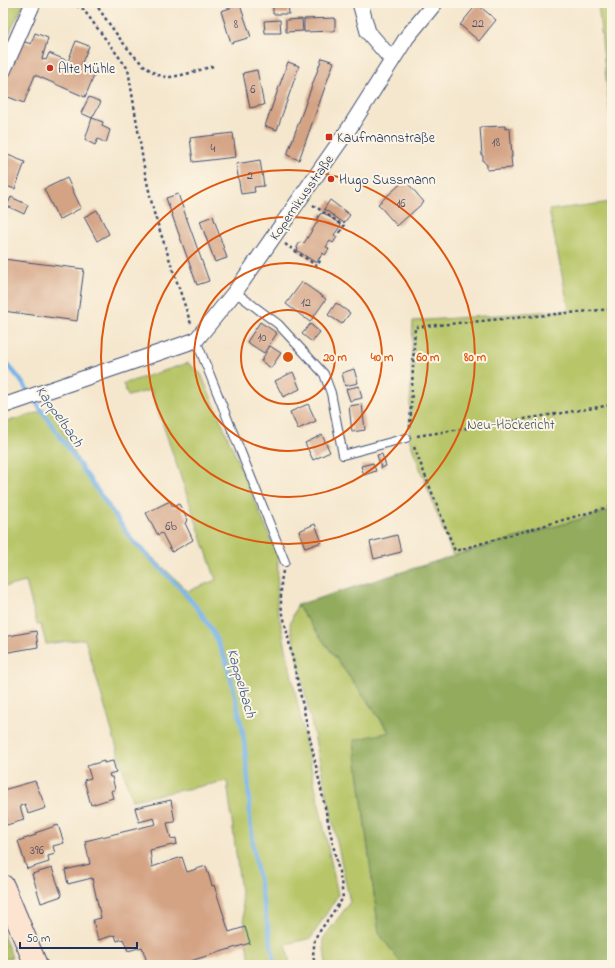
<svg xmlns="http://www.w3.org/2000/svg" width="615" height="968" viewBox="0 0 615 968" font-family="'Indie Flower',sans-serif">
	<rect width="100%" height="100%" fill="#fcf5e5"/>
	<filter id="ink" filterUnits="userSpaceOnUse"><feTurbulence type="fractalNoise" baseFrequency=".025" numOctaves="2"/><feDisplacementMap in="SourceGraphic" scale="8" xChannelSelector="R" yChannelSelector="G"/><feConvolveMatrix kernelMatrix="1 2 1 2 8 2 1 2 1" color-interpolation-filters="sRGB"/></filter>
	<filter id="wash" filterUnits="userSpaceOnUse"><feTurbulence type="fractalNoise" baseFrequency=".012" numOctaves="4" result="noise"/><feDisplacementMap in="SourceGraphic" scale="16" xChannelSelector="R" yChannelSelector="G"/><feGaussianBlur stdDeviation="0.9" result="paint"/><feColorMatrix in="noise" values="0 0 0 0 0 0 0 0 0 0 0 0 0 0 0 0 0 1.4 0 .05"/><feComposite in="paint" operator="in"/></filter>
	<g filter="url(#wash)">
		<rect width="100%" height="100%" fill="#f5e7ce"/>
		<g fill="#b8c669" stroke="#6a7a64">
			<polygon points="3,3 24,3 6,40 3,39"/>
			<polygon points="598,3 612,3 612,134"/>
			<polygon points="612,202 612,510 453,556 409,439 413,321 569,310 549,210"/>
			<polygon points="188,363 201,374 278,556 277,606 338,895 311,938 286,944 290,965 250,965 227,781 132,800 85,639 46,644 41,625 37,624 26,582 3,587 3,423 52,408 79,462 133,539 188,591 216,580 151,390 128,396 123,384"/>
			<polygon points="297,605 390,733 354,740 379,933 402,965 326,965 323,939 350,902 290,624"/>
			<polygon points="3,934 12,957 3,960"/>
		</g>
		<polygon fill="#92ab5d" stroke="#566d5e" points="612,510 612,965 402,965 379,933 354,740 390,732 297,605 453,556"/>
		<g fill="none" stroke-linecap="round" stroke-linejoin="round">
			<polyline stroke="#77b4e9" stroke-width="4.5" points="3,359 19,378 132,540 182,590 201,613 214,634 226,661 234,691 243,732 248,778 250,819 255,859 275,965"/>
		</g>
		<g id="blocks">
			<g fill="#d4a384">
				<polygon points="273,3 288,3 289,14 273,14"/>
				<polygon points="310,3 338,3 338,5 310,6"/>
				<polygon points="477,4 496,20 479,41 460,25"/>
				<polygon points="240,5 251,37 231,43 221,11"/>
				<polygon points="335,18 335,31 304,32 304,19"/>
				<polygon points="302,19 303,31 286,32 286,20"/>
				<polygon points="280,20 281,33 265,33 264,21"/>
				<polygon points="35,33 48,38 42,59 46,60 49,53 68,61 76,41 89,46 81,65 96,71 85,97 35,75 24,103 3,95 3,89 22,41 31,44"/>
				<polygon points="322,58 334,62 299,160 287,155"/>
				<polygon points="288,62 299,66 277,130 265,126"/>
				<polygon points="257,70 264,105 250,108 243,73"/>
				<polygon points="89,97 101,102 92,118 81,113"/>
				<polygon points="92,118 103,122 102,126 110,130 106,143 98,139 95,145 85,140"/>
				<polygon points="505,126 505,129 510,128 512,157 511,157 512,168 487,170 487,165 483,161 483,156 482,156 480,127"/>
				<polygon points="233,133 236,157 193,162 190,138"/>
				<polygon points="3,153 25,162 15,189 6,186 3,194"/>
				<polygon points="260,160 264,186 254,187 255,192 241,194 236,164"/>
				<polygon points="67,178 81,208 59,220 44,189"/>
				<polygon points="405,180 424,202 397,226 378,204"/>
				<polygon points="178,194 209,281 197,285 166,198"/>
				<polygon points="11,197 28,205 24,214 7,206"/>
				<polygon points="330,200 350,215 344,223 324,209"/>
				<polygon points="97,210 109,234 97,241 84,217"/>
				<polygon points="324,213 341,225 334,235 337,237 333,243 330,241 326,247 329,249 325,255 323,253 316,263 298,251 297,247 300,242 304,243 318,221 317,219 320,214"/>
				<polygon points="213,216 227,258 215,262 200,221"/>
				<polygon points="3,259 84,269 77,321 3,311"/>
				<polygon points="302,282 326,299 310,322 286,304"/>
				<polygon points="336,303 350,313 342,324 328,315"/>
				<polygon points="260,322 277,333 264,353 247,342"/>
				<polygon points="310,324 320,332 312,342 302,334"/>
				<polygon points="270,346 281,353 271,368 261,361"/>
				<polygon points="354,369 358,383 345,386 342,373"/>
				<polygon points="293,372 300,389 283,397 275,381"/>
				<polygon points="359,386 362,398 350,401 346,389"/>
				<polygon points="308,404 316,421 298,429 290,412"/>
				<polygon points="362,404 365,430 352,432 349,406"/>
				<polygon points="322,435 330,452 313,460 305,443"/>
				<polygon points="382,454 386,466 381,468 377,455"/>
				<polygon points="373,463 376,471 364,475 361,466"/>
				<polygon points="170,501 173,507 179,504 188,520 185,523 193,540 172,552 162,533 158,535 146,513"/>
				<polygon points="315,524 322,542 305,548 299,531"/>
				<polygon points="397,535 401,552 374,559 370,542"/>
				<polygon points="36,631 38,647 3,653 3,637"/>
				<polygon points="104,761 104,763 113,761 116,772 109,774 110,777 112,777 115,789 111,791 113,798 91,805 84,780 91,778 87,766"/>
				<polygon points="35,781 46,808 28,814 25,804 20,806 24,820 3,826 3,790"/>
				<polygon points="171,800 175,822 167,823 171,839 176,838 177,844 150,850 152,867 182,857 187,872 206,866 212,886 214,885 229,932 245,927 250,943 177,965 148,965 142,947 128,951 123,939 117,941 115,935 98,940 93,920 101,918 92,878 68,884 65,870 90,864 85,841 156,824 154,818 139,822 135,808"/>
				<polygon points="58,825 64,843 53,846 55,854 48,856 49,862 27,869 18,841 36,835 35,833"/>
				<polygon points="52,868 62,896 41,903 32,874"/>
			</g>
		</g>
	</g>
	<g filter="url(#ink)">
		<use href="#blocks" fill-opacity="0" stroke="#3c4b6f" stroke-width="1"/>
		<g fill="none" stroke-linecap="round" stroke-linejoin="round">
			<g stroke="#3c4b6f" stroke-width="10">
				<g id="service">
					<polyline points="235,292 278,324 324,374 331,393 343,455 406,438"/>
					<polyline points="196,340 285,562"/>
				</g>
			</g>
			<g stroke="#3c4b6f" stroke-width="17">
				<g id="minor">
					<polyline points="360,3 368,32 392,60"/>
					<polyline points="3,71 33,3"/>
					<polyline points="3,406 196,340 235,292 350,127 407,37 435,3"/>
				</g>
			</g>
			<g stroke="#3c4b6f" stroke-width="24">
				<polyline id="secondary" points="3,886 36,965"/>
			</g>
			<g stroke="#3c4b6f" stroke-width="2.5" stroke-dasharray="3 3" stroke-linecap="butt">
				<polyline points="71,3 83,9 128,69 145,173 154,213 191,324"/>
				<path d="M95,3C109,23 140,74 166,77C177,78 202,69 214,66"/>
				<polyline points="313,205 344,226 340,232 338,230"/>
				<polyline points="285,244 317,266 321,259 319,258"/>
				<polyline points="410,428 415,327 612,309"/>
				<polyline points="417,436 612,405"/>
				<polyline points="414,447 455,551 612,506"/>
				<polyline points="283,571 281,582 281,605 341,881 343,898 315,938 313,955 315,965"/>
				<polyline points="3,946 9,945"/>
			</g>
			<use href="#service" stroke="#fff" stroke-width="8"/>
			<use href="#minor" stroke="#fff" stroke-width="15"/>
			<use href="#secondary" stroke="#fde4d0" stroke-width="22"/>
		</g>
	</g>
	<g fill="none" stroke="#de5710" stroke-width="2">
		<circle cx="288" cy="357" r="47"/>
		<circle cx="288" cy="357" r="94"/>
		<circle cx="288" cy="357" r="140"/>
		<circle cx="288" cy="357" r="187"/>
	</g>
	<g fill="#c8321e" stroke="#fcf5e5" stroke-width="1.5">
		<circle cx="50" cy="68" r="4"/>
		<rect x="325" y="133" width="8" height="8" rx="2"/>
		<circle cx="331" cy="179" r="4"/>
	</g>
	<g text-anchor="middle" stroke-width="4" stroke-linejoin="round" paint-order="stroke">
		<g font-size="12" fill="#494c68">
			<text x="478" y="27">22</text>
			<text x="236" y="28">8</text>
			<text x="253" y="93">6</text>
			<text x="496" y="146">18</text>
			<text x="213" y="152">4</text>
			<text x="250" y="179">2</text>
			<text x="401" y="207">16</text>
			<text x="306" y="306">12</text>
			<text x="262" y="341">10</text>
			<text x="171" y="530">6b</text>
			<text x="37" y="854">396</text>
		</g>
		<g font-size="14" fill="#1b2f5e" stroke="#fcf5e5" text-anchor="start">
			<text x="58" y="73">Alte Mühle</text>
			<text x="337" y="142">Kaufmannstraße</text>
			<text x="339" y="184">Hugo Sussmann</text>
		</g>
		<g font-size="14" fill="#1b2f5e" stroke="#fcf5e5">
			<text transform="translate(301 197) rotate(-55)" y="5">Kopernikusstraße</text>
		</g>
		<g font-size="14" fill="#425561" stroke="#fcf5e5">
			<text x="511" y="429">Neu-Höckericht</text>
		</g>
		<g font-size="15" font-style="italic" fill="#375788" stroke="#fcf5e5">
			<text transform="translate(60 416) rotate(55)" y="5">Kappelbach</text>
			<text transform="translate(242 683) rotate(74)" y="5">Kappelbach</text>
		</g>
	</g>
	<circle cx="288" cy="357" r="6" fill="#de5710" stroke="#fcf5e5" stroke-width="2"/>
	<g font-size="12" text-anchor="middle" font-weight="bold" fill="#de5710" stroke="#fcf5e5" stroke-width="4" stroke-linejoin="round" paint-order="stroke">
		<text x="335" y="361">20 m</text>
		<text x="382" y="361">40 m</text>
		<text x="428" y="361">60 m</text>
		<text x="475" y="361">80 m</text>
	</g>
	<rect width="615" height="968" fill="none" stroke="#fcf5e5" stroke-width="16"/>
	<path d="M20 942v6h117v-6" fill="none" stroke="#1b2f5e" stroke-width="2"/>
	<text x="26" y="942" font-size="12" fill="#1b2f5e" stroke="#fcf5e5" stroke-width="3" paint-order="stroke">50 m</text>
</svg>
